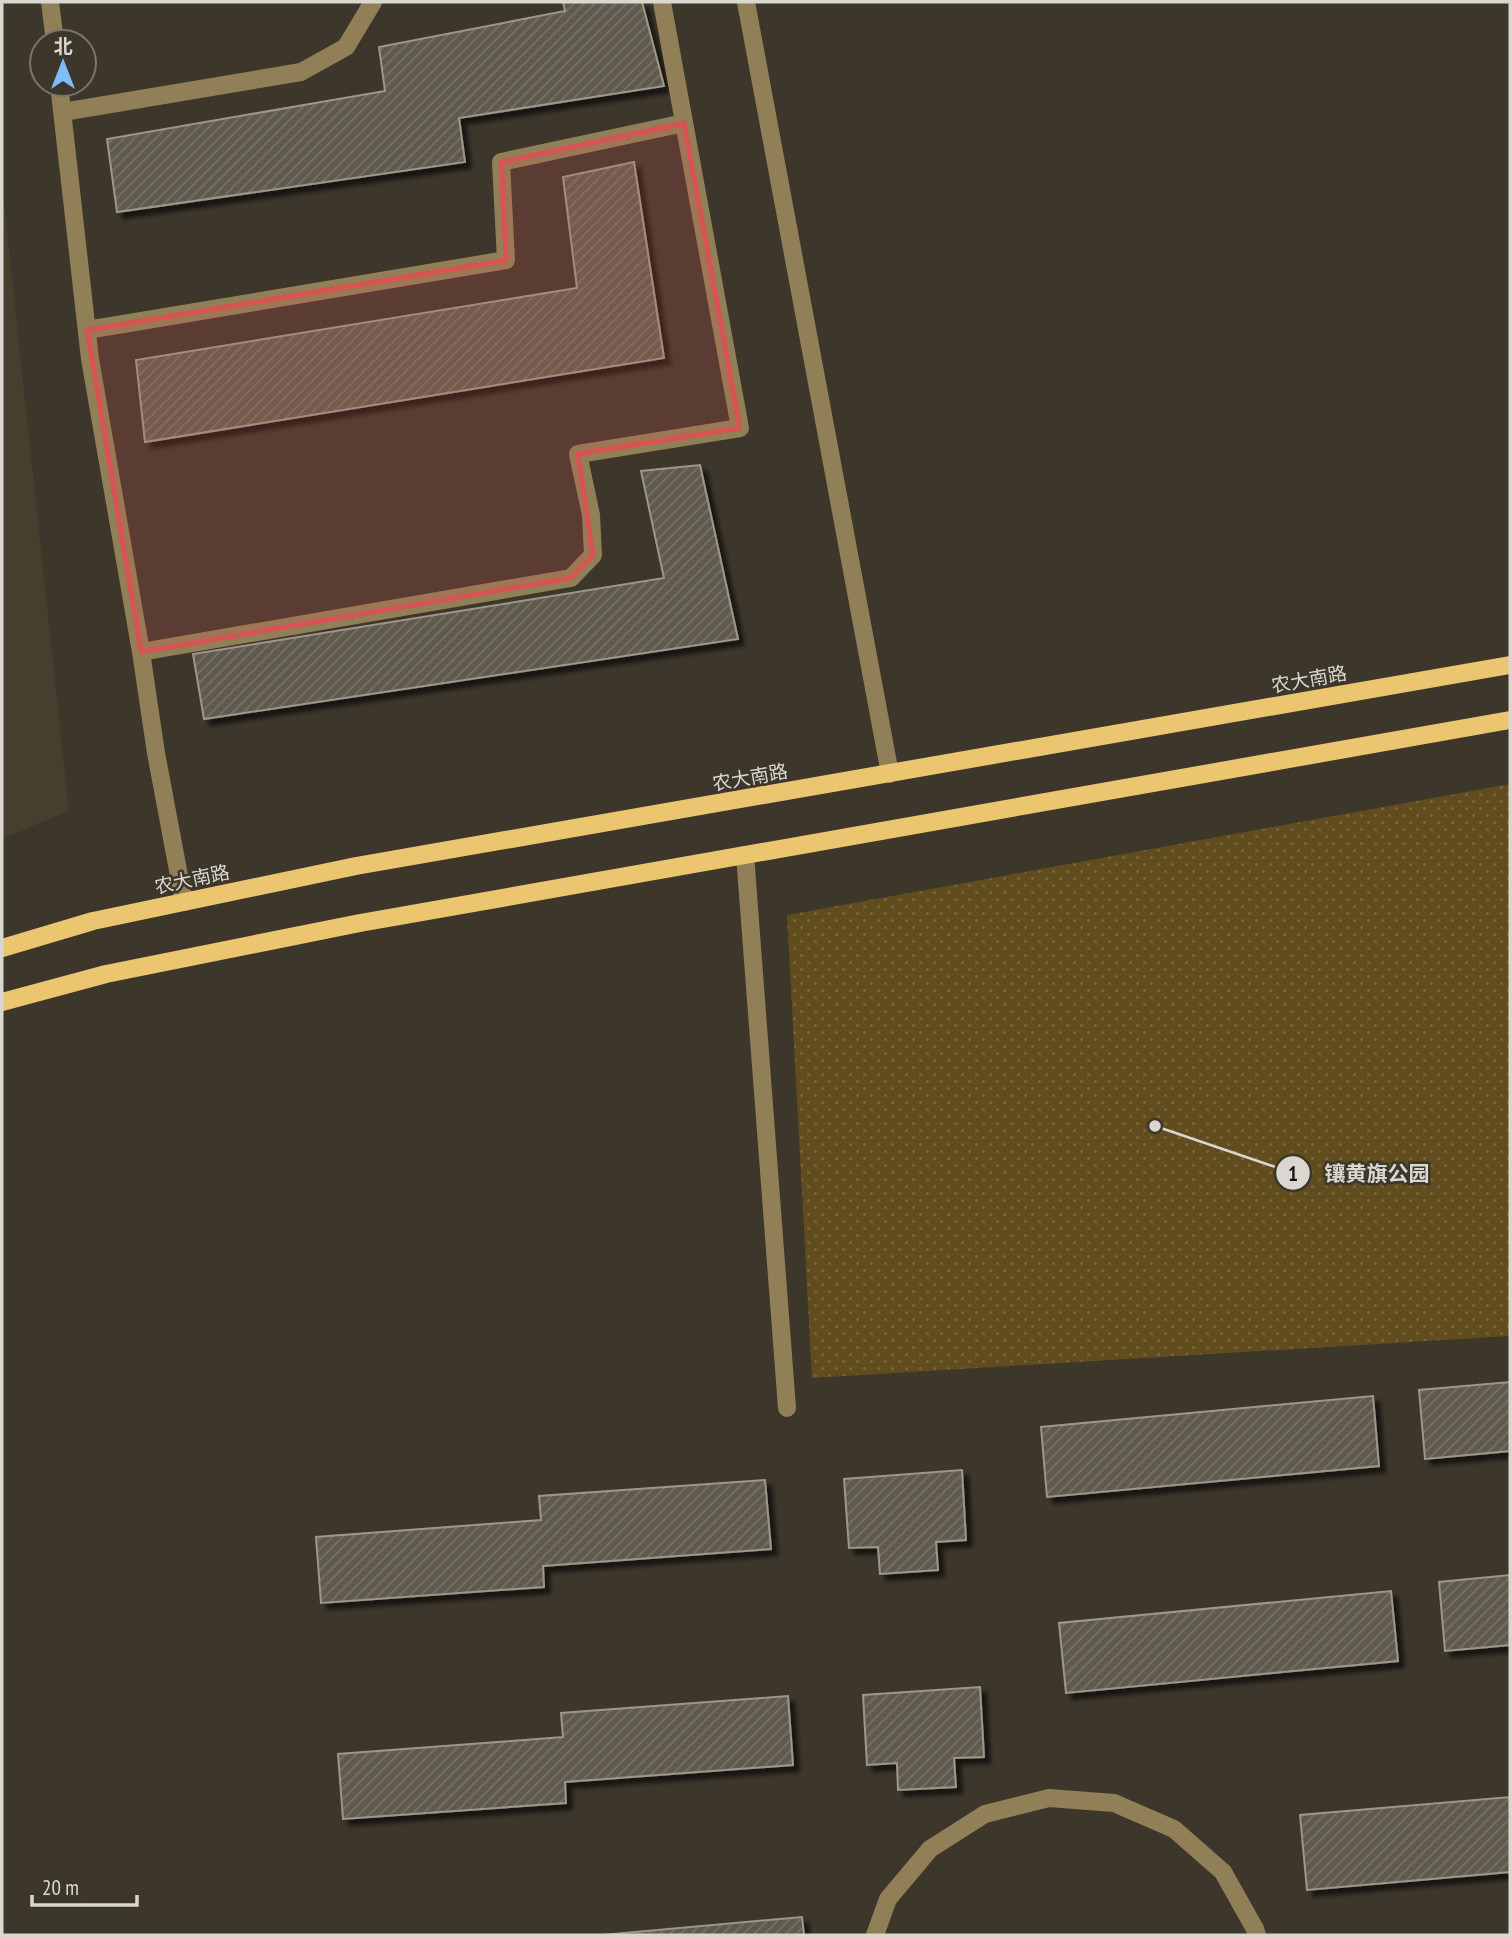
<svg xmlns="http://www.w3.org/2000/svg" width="1512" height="1937" viewBox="0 0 1512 1937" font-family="'PT Sans Narrow','Noto Sans SC',sans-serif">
	<defs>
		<pattern id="grass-dots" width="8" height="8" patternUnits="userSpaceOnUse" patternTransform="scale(1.75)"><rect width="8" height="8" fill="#604c1d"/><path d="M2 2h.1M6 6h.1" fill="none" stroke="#76653d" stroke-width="1.8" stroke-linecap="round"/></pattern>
		<pattern id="building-hatch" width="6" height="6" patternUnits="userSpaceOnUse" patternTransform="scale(1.75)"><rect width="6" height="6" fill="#5f5a4d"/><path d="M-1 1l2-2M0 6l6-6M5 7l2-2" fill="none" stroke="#757166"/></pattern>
		<filter id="shadow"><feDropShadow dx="6" dy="6" stdDeviation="2" flood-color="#0009"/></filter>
	</defs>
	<rect width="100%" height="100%" fill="#3c362b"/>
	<polygon fill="#473f2d" points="2,184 69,811 2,839"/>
	<polygon fill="url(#grass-dots)" points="1510,784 1510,1336 812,1378 787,915"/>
	<g fill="url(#building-hatch)" stroke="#9d978a" stroke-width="2" filter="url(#shadow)">
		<polygon points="563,2 642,2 664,86 459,118 465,162 117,212 107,139 385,91 379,47 565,11"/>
		<polygon points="634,162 664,358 145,442 136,360 577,288 563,177"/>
		<polygon points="700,465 738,639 204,719 193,654 664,578 641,471"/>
		<polygon points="1510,1382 1510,1451 1425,1459 1419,1390"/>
		<polygon points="1373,1396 1379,1466 1047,1497 1041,1427"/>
		<polygon points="962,1470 966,1540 936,1542 938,1570 880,1574 878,1547 849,1548 844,1479"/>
		<polygon points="765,1480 771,1549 543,1566 544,1587 321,1603 316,1537 541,1520 539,1496"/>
		<polygon points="1510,1575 1510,1645 1445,1651 1439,1582"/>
		<polygon points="1391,1591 1398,1661 1066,1693 1059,1623"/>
		<polygon points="980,1687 984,1757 954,1758 956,1787 898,1790 897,1763 867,1765 863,1695"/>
		<polygon points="788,1696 793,1765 565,1782 566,1803 343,1819 338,1754 563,1737 561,1713"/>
		<polygon points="1510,1797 1510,1872 1307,1890 1300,1815"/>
		<polygon points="802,1917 804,1935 602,1935"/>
	</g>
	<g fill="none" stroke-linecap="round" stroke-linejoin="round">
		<g stroke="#917f57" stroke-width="18">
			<polyline points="50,2 55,42"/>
			<polyline points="746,2 890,774"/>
			<polyline points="59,84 90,359 141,652 156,753 184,902"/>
			<polyline points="63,112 301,72 346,47 373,2"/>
			<polyline points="87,330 506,260 501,162 684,123"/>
			<polyline points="141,652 571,578 593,555 591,515 578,454 740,428 662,2"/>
			<polyline points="745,855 787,1408"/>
			<polyline points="875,1935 888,1899 930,1849 985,1814 1049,1798 1114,1803 1174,1829 1223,1872 1255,1929 1257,1935"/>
		</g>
		<g stroke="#ebc56f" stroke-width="18">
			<polyline points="2,948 93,921 356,866 1510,665"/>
			<polyline points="2,1002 106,974 360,923 1510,720"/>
		</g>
	</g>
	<path fill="#d75452" fill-opacity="0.2" stroke="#d75452" stroke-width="5" stroke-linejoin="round" d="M684,123L740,428L578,454L593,555L571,578L141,652L87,330L506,260L501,162Z"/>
	<g text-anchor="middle" stroke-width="5" stroke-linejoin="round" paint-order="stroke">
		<g font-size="19" fill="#dad7d0" stroke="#3c362b">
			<text transform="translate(1309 679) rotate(-10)" y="7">农大南路</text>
			<text transform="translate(750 777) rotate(-10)" y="7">农大南路</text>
			<text transform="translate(192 879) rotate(-12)" y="7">农大南路</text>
		</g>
	</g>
	<path fill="none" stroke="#dad7d0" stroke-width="2.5" d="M1155 1126L1293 1173"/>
	<g fill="#dad7d0" stroke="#3c362b" stroke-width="2.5">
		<circle cx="1155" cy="1126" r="7"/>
		<circle cx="1293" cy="1173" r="18"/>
	</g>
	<g font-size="21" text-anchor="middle" font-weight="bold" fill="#111">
		<text x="1293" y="1181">1</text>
	</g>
	<g font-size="21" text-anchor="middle" font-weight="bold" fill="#dad7d0" stroke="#3c362b" stroke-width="5" stroke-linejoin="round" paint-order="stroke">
		<text x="1377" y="1181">镶黄旗公园</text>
	</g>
	<rect width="1512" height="1937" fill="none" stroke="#dad7d0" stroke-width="7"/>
	<g transform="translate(63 63)"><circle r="33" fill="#3c362b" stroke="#7b766d" stroke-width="2"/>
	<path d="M0-5L12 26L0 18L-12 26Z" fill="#7cbef9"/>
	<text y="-10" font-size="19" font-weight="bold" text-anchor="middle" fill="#dad7d0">北</text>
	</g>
	<path d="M32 1895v10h105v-10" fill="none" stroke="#dad7d0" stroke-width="3.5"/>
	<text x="42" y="1895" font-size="21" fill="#dad7d0" stroke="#3c362b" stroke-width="5" paint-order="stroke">20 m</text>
</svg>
